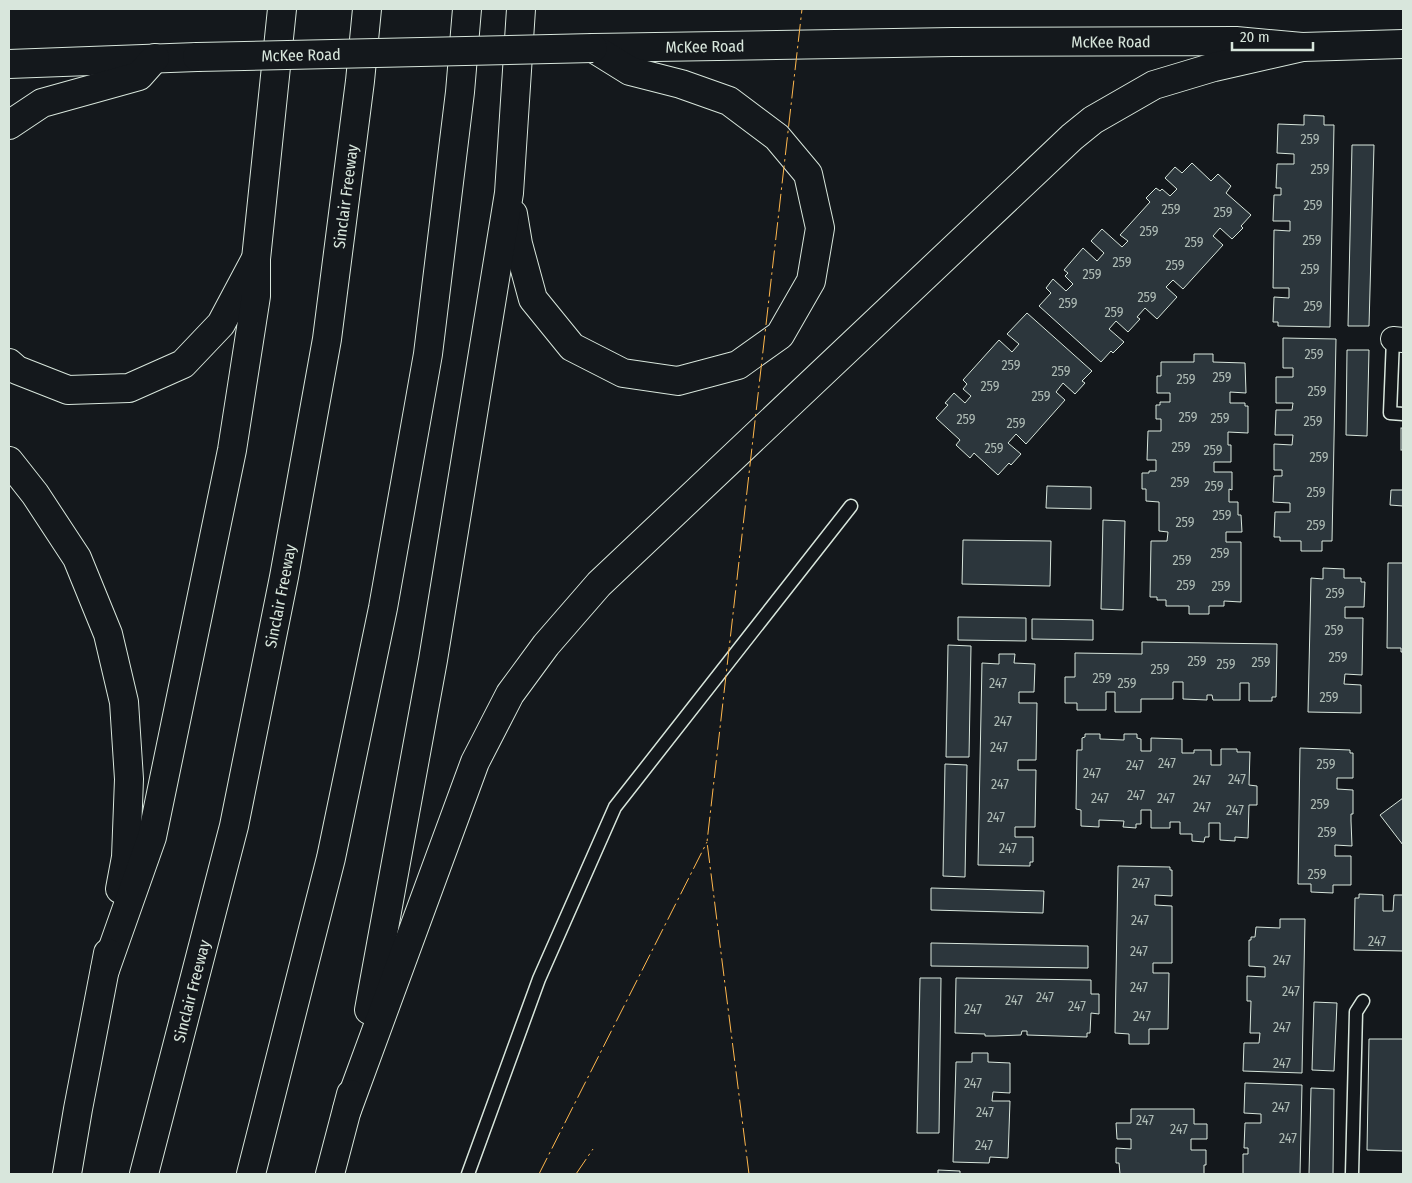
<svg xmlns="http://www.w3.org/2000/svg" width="1412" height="1183" viewBox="0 0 1412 1183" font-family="'Fira Sans Condensed',sans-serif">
	<rect width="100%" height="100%" fill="#14181c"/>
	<g fill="#2c363c" stroke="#d8e6dc">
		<polygon points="1304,115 1324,116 1324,125 1334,125 1330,327 1278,326 1278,322 1273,322 1274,297 1289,298 1289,288 1273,288 1274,230 1290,231 1290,221 1273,221 1274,195 1281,195 1281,188 1276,188 1277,164 1294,164 1294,154 1277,153 1278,124 1304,125"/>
		<polygon points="1352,145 1374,145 1369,326 1348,326"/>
		<polygon points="1192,163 1211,181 1218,174 1231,186 1226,193 1251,215 1241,226 1243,228 1232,239 1220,228 1213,236 1223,245 1183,289 1173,280 1166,287 1177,297 1157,319 1145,308 1137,317 1140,319 1128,332 1116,321 1109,329 1124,342 1113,353 1111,351 1101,362 1039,306 1051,293 1046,288 1053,279 1066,291 1073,284 1065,276 1068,273 1064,270 1083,248 1097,261 1104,253 1091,241 1102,229 1122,247 1128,241 1120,235 1150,202 1146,198 1156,188 1160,191 1162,189 1170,196 1177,189 1165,178 1175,167 1182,173"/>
		<polygon points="1027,313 1092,371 1082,381 1085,383 1075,394 1063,383 1056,392 1065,400 1026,444 1016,434 1008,443 1021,454 1011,465 1009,463 998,475 974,453 970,458 956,445 960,440 936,418 948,405 945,403 954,393 965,403 971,396 963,389 967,384 963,380 999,340 1012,352 1019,344 1007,334"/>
		<polygon points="1283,338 1336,339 1332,541 1322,541 1322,551 1301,551 1301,541 1280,541 1280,537 1274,537 1275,512 1290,512 1290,503 1273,502 1274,476 1282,476 1282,470 1274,470 1274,444 1292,445 1293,435 1275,435 1276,410 1292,410 1293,403 1276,403 1276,377 1293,377 1293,368 1283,368"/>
		<polygon points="1347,350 1369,350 1367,436 1346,435"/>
		<polygon points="1194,354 1213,354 1213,362 1245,363 1246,393 1230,392 1230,403 1245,403 1245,406 1248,406 1248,433 1228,432 1228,445 1231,445 1231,462 1214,462 1214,472 1232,472 1232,490 1229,489 1229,502 1238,502 1238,515 1241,515 1242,532 1226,532 1226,542 1241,542 1241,602 1224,601 1224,606 1209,606 1209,614 1189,614 1189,606 1166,606 1166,600 1157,600 1157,597 1150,597 1151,541 1167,541 1168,532 1159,531 1159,502 1146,501 1146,489 1142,489 1142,473 1149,473 1149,471 1156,471 1156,460 1147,460 1148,431 1161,431 1161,419 1156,419 1156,405 1160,405 1160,402 1170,402 1170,393 1157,393 1157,376 1161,376 1161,362 1194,362"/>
		<rect x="1401" y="428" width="2" height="22"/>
		<polygon points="1047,486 1091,487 1091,509 1046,508"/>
		<polygon points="1391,490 1403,490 1403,506 1390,505"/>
		<polygon points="1103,520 1125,521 1123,610 1101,609"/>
		<polygon points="963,540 1051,541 1050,586 962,584"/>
		<polygon points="1403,561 1403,652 1401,652 1401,648 1387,648 1388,563 1403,563"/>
		<polygon points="1323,568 1344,569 1344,578 1361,578 1361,582 1365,582 1364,607 1345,607 1345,618 1363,618 1362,675 1345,674 1344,684 1361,685 1361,713 1308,712 1311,578 1323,579"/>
		<polygon points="958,617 1026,618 1026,641 958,640"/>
		<polygon points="1032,619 1093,620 1093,640 1032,639"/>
		<polygon points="1142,642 1277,644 1276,697 1272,697 1272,701 1249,701 1249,683 1240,683 1240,700 1213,700 1212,695 1207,695 1207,700 1183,699 1183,682 1173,682 1173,699 1141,699 1141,712 1115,712 1115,692 1106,692 1106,710 1077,710 1077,703 1065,703 1065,677 1075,677 1075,653 1142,654"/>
		<polygon points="948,645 971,646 969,757 946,757"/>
		<polygon points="999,654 1015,654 1014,663 1035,664 1034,692 1019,692 1019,703 1037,703 1036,760 1018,760 1018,770 1036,770 1035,827 1015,827 1015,837 1033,837 1033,862 1030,862 1030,866 978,865 982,663 999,664"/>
		<polygon points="1085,734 1100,734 1100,739 1124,740 1124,734 1137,734 1137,738 1141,739 1141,751 1151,751 1151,738 1182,739 1182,753 1194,753 1194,750 1211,750 1211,765 1221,765 1221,749 1237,749 1237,752 1250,752 1249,785 1257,786 1257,805 1249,805 1248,838 1235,837 1235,841 1220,840 1220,823 1209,823 1209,837 1205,837 1204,842 1192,841 1192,834 1180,834 1180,822 1170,822 1170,828 1151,828 1151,810 1141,810 1141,824 1136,824 1136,828 1123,827 1124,821 1099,820 1099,827 1081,826 1081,810 1076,809 1077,750 1082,750 1082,738 1085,737"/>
		<polygon points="1300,748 1350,750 1350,753 1353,753 1353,778 1337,778 1337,789 1353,790 1353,814 1351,814 1351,821 1352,846 1335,845 1335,856 1351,856 1351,885 1333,885 1333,893 1311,892 1311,884 1298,884"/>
		<polygon points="945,764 967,765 965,877 943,876"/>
		<polygon points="1403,798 1403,845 1380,815"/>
		<polygon points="1118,866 1170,867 1170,870 1172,870 1172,896 1155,895 1155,905 1172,906 1172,963 1153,963 1153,973 1169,973 1168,1029 1149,1029 1149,1044 1129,1044 1129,1034 1115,1033"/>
		<polygon points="931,888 1044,891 1043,913 931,910"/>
		<polygon points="1359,894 1383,895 1383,911 1393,911 1394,895 1403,895 1403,951 1354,950 1355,898 1359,898"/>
		<polygon points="1280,919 1305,919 1302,1073 1243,1071 1244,1043 1259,1043 1260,1033 1250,1033 1251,1001 1247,1001 1247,976 1265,977 1265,967 1249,966 1249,940 1251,940 1251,937 1255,937 1256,927 1280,928"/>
		<polygon points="931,943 1088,946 1088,968 931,966"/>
		<polygon points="920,978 941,978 939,1133 917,1133"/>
		<polygon points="956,978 1091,980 1091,994 1099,994 1099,1014 1091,1013 1090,1033 1087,1033 1087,1037 1027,1035 1027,1031 1022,1031 1021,1035 995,1036 985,1036 985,1034 955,1033"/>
		<polygon points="1314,1002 1337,1003 1334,1071 1312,1070"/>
		<polygon points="1369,1039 1403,1039 1403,1151 1367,1150"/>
		<polygon points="972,1053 988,1053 988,1062 1010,1063 1010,1093 993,1092 992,1101 1010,1101 1008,1158 990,1157 989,1163 953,1162 956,1062 972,1062"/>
		<polygon points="1245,1083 1302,1085 1300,1174 1243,1174 1243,1154 1248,1154 1248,1148 1244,1148 1245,1123 1261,1123 1261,1114 1244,1113"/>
		<polygon points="1311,1088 1334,1089 1333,1174 1309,1174"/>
		<polygon points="1131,1109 1194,1109 1194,1124 1207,1124 1207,1139 1191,1139 1191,1150 1206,1150 1206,1165 1204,1165 1204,1174 1120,1174 1119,1163 1116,1163 1116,1148 1131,1149 1131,1139 1117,1139 1116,1123 1131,1123"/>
		<polygon points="938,1170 960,1171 960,1174 938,1174"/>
	</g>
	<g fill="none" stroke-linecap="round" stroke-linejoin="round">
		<g stroke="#d8e6dc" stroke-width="15">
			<g id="service">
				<polyline points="1393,339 1390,413 1403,414"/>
				<polyline points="468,1174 539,979 615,807 851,506"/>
				<polyline points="1352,1174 1356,1012 1363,1001"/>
			</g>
		</g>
		<g stroke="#d8e6dc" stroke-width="26">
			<polyline id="minor" points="1393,339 1403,340"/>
		</g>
		<g stroke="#d8e6dc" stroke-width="30">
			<g id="primary">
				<path id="s1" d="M593,48L952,42L1236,41L1302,47L1403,44"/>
				<polyline points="9,64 197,57"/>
			</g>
		</g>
		<g stroke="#d8e6dc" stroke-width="30">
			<g id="motorway">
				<polyline points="9,125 42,103 139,76 155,58"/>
				<polyline points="513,214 518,244 533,299 572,347 623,373 678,381 738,365 780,335 811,281 820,228 808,174 777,137 729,101 681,84 630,71 593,48"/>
				<polyline points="9,363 17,370 68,390 129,388 183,364 221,324 254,262"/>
				<polyline points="9,461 35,494 77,558 108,634 124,702 129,779 126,857 120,889"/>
				<polyline points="105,970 152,837 232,450 256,296 256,259 282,9"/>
				<polyline points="369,1010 433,660 509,193 521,9"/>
				<polyline points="347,1110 475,762 510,694 546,645 599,584 1072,137 1093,120 1154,85 1214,67 1302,47"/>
				<polyline points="67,1174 78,1109 108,953"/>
				<path id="s2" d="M144,1174L234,826L284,577L327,339L360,81L367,9"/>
				<polyline points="251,1174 331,858 383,608 428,354 460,92 467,9"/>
				<polyline points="330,1174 351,1094"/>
			</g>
		</g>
		<use href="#service" stroke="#14181c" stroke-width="12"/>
		<use href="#minor" stroke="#14181c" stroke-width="24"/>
		<use href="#primary" stroke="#14181c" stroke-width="28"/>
		<use href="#motorway" stroke="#14181c" stroke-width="28"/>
		<g stroke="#d8e6dc" stroke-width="30" stroke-linecap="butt">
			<g id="primary-bridge">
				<path id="s3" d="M197,57L593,48"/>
			</g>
		</g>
		<use href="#primary-bridge" stroke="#14181c" stroke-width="28"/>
		<g stroke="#ffb74d" stroke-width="1" stroke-dasharray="18 4 2.5 4" stroke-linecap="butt">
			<polyline points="539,1174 707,842"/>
			<polyline points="576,1174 593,1149"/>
			<polyline points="749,1174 707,842 802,9"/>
		</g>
	</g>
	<g text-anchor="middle" stroke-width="4" stroke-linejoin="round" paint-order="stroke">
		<g font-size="14" fill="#adbab4">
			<text x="1310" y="144">259</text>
			<text x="1320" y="174">259</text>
			<text x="1313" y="210">259</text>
			<text x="1171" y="214">259</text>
			<text x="1223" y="217">259</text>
			<text x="1149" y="236">259</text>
			<text x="1312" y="245">259</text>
			<text x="1194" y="247">259</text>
			<text x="1122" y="267">259</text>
			<text x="1175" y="270">259</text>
			<text x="1310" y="274">259</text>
			<text x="1092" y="279">259</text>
			<text x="1147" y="302">259</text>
			<text x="1068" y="308">259</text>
			<text x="1313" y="311">259</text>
			<text x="1114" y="317">259</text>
			<text x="1314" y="359">259</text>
			<text x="1011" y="370">259</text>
			<text x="1061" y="376">259</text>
			<text x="1222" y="382">259</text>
			<text x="1186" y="384">259</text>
			<text x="990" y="391">259</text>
			<text x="1317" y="396">259</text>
			<text x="1041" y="401">259</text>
			<text x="1188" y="422">259</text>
			<text x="1220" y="423">259</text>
			<text x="966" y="424">259</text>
			<text x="1313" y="426">259</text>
			<text x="1016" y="428">259</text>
			<text x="1181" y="452">259</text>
			<text x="994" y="453">259</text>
			<text x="1213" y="455">259</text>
			<text x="1319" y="462">259</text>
			<text x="1180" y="487">259</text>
			<text x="1214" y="491">259</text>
			<text x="1316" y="497">259</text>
			<text x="1222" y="520">259</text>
			<text x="1185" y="527">259</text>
			<text x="1316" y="530">259</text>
			<text x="1220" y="558">259</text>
			<text x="1182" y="565">259</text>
			<text x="1186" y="590">259</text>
			<text x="1221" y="591">259</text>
			<text x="1335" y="598">259</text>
			<text x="1334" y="635">259</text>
			<text x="1338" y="662">259</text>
			<text x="1197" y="666">259</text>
			<text x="1261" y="667">259</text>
			<text x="1226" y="669">259</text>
			<text x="1160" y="674">259</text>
			<text x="1102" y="683">259</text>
			<text x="998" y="688">247</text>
			<text x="1127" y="688">259</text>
			<text x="1329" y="702">259</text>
			<text x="1003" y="726">247</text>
			<text x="999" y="752">247</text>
			<text x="1167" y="768">247</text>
			<text x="1326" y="769">259</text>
			<text x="1135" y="770">247</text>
			<text x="1092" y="778">247</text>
			<text x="1237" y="784">247</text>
			<text x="1202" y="785">247</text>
			<text x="1000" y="789">247</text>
			<text x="1136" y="800">247</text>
			<text x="1100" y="803">247</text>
			<text x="1166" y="803">247</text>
			<text x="1320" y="809">259</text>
			<text x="1202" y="812">247</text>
			<text x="1235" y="815">247</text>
			<text x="996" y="822">247</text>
			<text x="1327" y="837">259</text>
			<text x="1008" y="853">247</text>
			<text x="1317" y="879">259</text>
			<text x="1141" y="888">247</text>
			<text x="1140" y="925">247</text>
			<text x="1377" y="946">247</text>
			<text x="1139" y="956">247</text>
			<text x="1282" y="965">247</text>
			<text x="1139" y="992">247</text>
			<text x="1291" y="996">247</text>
			<text x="1045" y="1002">247</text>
			<text x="1014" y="1005">247</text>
			<text x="1077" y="1011">247</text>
			<text x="973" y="1014">247</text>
			<text x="1142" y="1021">247</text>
			<text x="1282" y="1032">247</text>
			<text x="1282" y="1068">247</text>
			<text x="973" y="1088">247</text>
			<text x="1281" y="1112">247</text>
			<text x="985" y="1117">247</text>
			<text x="1145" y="1125">247</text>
			<text x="1179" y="1134">247</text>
			<text x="1288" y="1143">247</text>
			<text x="984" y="1150">247</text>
		</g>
		<g font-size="16" fill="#d8e6dc" stroke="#14181c">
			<text dy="6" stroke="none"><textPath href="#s1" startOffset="518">McKee Road</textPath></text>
			<text dy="6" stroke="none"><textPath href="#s1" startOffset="112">McKee Road</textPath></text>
			<text dy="6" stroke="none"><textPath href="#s3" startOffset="104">McKee Road</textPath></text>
			<text dy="6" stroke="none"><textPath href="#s2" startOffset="999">Sinclair Freeway</textPath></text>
			<text dy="6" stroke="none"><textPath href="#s2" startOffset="594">Sinclair Freeway</textPath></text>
			<text dy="6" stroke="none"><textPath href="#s2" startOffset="189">Sinclair Freeway</textPath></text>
		</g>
	</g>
	<rect width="1412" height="1183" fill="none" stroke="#d8e6dc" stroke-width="20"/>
	<path d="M1232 42v8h81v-8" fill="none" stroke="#d8e6dc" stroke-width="2.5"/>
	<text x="1240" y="42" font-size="15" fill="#d8e6dc" stroke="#14181c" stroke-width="4" paint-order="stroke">20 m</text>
</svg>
